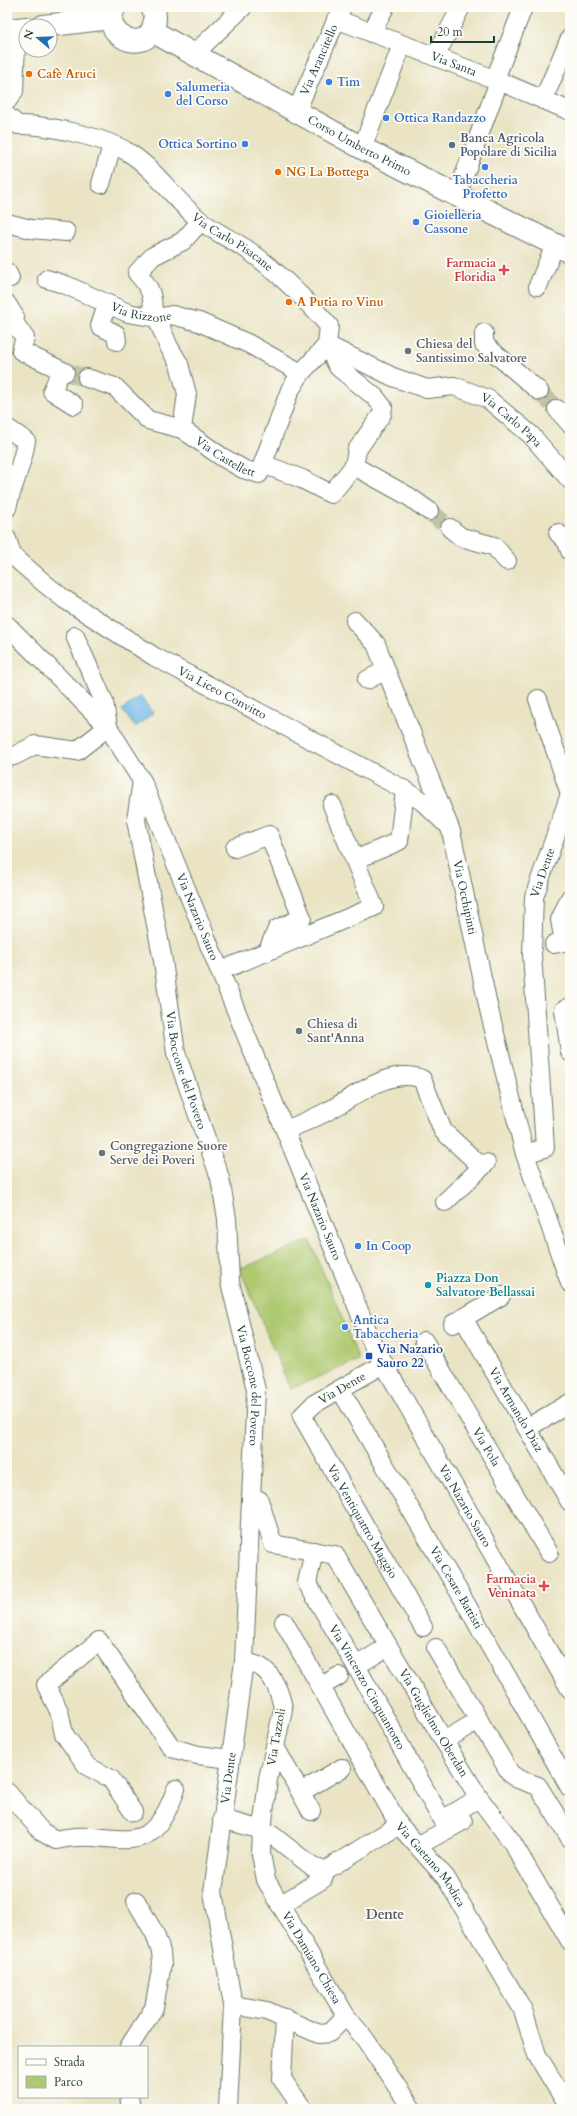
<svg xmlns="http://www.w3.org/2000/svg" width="577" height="2116" viewBox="0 0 577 2116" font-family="Cardo,serif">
	<rect width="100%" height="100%" fill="#fdfcf7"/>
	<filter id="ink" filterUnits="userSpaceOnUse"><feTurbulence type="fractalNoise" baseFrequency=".025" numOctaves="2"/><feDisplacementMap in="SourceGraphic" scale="8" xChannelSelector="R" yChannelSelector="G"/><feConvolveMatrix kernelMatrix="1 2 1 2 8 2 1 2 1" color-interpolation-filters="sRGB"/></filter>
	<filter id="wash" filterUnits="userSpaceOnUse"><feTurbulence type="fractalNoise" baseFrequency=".012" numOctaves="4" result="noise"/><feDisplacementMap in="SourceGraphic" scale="16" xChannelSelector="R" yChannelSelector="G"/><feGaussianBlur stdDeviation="0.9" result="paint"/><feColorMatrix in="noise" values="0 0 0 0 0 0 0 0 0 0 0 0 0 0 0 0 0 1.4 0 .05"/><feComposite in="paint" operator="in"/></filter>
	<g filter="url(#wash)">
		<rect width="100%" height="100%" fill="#eae4c5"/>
		<polygon fill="#aec96f" stroke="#668352" points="310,1240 359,1360 290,1389 240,1269"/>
		<polygon fill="#70b9e8" stroke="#487b8e" points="140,696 153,713 135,727 122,710"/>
	</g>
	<g filter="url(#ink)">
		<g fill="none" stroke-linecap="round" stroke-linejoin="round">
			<g stroke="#c1c3a8" stroke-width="18" stroke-dasharray="18 9" stroke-linecap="butt">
				<polyline points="65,372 87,378"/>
				<polyline points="539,391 557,409"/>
				<polyline points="429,511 450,528"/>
			</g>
			<g stroke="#667767" stroke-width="20">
				<g id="street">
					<path id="s1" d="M336,19L499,81L570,111"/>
					<polyline points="371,33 385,7"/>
					<polyline points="193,55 243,7"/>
					<polyline points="435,57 461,7"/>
					<polyline points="495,79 523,8"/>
					<polyline points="543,100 570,38"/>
					<polyline points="7,101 14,91 16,44 14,29"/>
					<path id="s2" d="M296,112L342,7"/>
					<path id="s3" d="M7,116L18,125C44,124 103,137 126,151C156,168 174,201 201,221C217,234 236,241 252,253C280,274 306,300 329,326L327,345L393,377L427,389L454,386L488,399L531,435L570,480"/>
					<polyline points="362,148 402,45"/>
					<polyline points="101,184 112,145"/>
					<polyline points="457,195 499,81"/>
					<polyline points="7,223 31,229 66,232"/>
					<polyline points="7,272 10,278"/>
					<path id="s4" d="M47,279L66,285L128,313L157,318L172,315L199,322L249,344L301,373"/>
					<polyline points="538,286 555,245"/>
					<polyline points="7,304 15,317 13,321 25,338 21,351 65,372"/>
					<polyline points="107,305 100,326 116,334 117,341"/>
					<path d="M153,317C153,296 152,289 137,273L153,256L183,241L201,221"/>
					<polyline points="157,318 168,345 179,364 187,394 182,429"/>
					<polyline points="484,333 484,344 539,391"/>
					<polyline points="61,371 52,391 74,405"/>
					<path id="s5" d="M87,378L115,387L148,420L182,429L222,457L243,469L259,474L290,390L301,373L327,345L338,367L375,397L383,407L382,414L357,450L354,466L408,496L429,511"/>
					<polyline points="557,409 570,424"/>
					<path d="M7,428L26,441C23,464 12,485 7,508"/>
					<polyline points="263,464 302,479 331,494 354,466"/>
					<polyline points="450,528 461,537 494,546 507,561"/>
					<polyline points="558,533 567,542 570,551"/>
					<path id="s6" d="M7,539L12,555L44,583L64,599L155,657L405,790L423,802L444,822"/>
					<polyline points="355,621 376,644 386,670"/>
					<path id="s7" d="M7,625L108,727L142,781L373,1345L570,1689"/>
					<polyline points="75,636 104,702 108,727"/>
					<path id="s8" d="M367,680L386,670L451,831L489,1010L525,1154L570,1283"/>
					<polyline points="538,699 570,794"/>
					<polyline points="7,757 14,756 35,745 77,751 108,727"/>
					<path id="s9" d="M142,781L136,820L163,961L176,1053L220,1178L227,1219L230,1282L256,1390L251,1499"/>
					<polyline points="235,848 269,835 302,918 277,929 267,952"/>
					<polyline points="355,860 399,841 405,790"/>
					<polyline points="554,944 564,942 560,920 570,898"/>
					<polyline points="220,971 374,907 332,805"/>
					<polyline points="570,1007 564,1010 570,1052"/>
					<path d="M286,1130C300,1124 315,1118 328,1111C355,1097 390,1066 422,1079L443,1131L482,1167"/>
					<path id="s10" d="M525,1154L545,1148L532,954L534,897L570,794"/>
					<polyline points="445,1202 486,1163"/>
					<path id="s11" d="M463,1318L570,1502"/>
					<polyline points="453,1324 501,1296"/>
					<path id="s12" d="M424,1341L549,1553"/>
					<path id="s13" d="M384,1364L314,1404L302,1416L423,1627"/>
					<path id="s14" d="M340,1389L465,1602L570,1788"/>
					<polyline points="527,1428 570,1403"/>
					<path id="s15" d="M314,1551L307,1583L356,1666L442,1820L479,1798"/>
					<path id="s16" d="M284,1622L399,1825L446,1878L523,2010L537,2055L570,2109"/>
					<polyline points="436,1648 510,1773 518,1779 538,1786 570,1838"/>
					<path d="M244,1661C249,1663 254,1664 259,1666C273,1673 281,1695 283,1709L268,1779L262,1830L272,1835L314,1868L326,1870L399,1825"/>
					<polyline points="356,1666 379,1652"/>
					<polyline points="320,1687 339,1676"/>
					<polyline points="444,1741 479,1720"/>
					<polyline points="275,1747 311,1811"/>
					<path d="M7,1792L42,1832L56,1840C113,1825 148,1870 176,1789"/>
					<polyline points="301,1792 342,1768"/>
					<polyline points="133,1812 111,1779 87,1766 64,1734 59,1711 46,1685 99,1641 172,1748 198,1755 230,1759"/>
					<path id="s17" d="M222,1819L262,1830L261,1854L266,1880L346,2016L365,2039L412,2109"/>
					<polyline points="419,1845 463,1821"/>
					<polyline points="280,1905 323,1879 326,1870"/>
					<polyline points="233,2005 267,2011 319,2034 329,2033 346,2016"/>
					<polyline points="285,2018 282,2079 303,2109"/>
					<polyline points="129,2047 154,2008 162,1964 161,1952 155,1934 136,1901"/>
					<polyline points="129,2097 131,2109"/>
					<path id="s18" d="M228,2109L233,2005L213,1892L244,1661L251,1499L259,1500L273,1544L335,1555L444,1741L479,1798L512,1842L570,1941"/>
				</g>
			</g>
			<g stroke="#667767" stroke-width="24">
				<g id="secondary">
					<path d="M115,7C98,33 143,56 153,28C156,20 156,14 152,7"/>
					<polyline points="43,26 111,18"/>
					<polyline points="7,30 26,28"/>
					<path id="s19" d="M152,31L362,148L570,252"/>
				</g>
			</g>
			<use href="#street" stroke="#fff" stroke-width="18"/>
			<use href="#secondary" stroke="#fff" stroke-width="22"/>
		</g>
	</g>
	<g fill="#e8710a" stroke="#fdfcf7" stroke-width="1.5">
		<circle cx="29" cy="74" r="4"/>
		<circle cx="278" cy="172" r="4"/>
		<circle cx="289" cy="302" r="4"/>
	</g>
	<g fill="#3f7fe0" stroke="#fdfcf7" stroke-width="1.5">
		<circle cx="329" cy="82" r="4"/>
		<circle cx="168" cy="94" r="4"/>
		<circle cx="386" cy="118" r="4"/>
		<circle cx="245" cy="144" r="4"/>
		<circle cx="485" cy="167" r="4"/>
		<circle cx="416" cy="222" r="4"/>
		<circle cx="358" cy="1246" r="4"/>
		<circle cx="345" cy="1327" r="4"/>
	</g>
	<circle fill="#5c6f8a" stroke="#fdfcf7" stroke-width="1.5" cx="452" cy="145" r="4"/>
	<g fill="#e0444e" stroke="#fdfcf7" stroke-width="1.5">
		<path d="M502 264h4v4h4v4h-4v4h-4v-4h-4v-4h4z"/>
		<path d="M542 1580h4v4h4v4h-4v4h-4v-4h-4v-4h4z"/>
	</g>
	<g fill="#6b7280" stroke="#fdfcf7" stroke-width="1.5">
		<circle cx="408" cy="351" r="4"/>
		<circle cx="299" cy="1031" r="4"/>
		<circle cx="102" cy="1153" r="4"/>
	</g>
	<circle fill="#0f9aa8" stroke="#fdfcf7" stroke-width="1.5" cx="428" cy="1285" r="4"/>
	<rect fill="#1a4fb4" stroke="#fdfcf7" stroke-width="1.5" x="365" y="1352" width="8" height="8" rx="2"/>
	<g text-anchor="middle" stroke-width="3.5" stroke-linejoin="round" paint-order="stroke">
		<g font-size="12" fill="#1f3d34" stroke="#fdfcf7">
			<text dy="4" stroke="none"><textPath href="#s2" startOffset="57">Via Arancitello</textPath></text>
			<text dy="4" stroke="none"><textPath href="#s1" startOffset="126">Via Santa</textPath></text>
			<text dy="4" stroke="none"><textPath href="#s19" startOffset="237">Corso Umberto Primo</textPath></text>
			<text dy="4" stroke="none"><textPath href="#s3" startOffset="267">Via Carlo Pisacane</textPath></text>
			<text dy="4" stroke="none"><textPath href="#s4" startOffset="101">Via Rizzone</textPath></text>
			<text dy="4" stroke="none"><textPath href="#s3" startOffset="619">Via Carlo Papa</textPath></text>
			<text dy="4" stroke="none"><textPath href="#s5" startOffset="163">Via Castellett</textPath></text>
			<text dy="4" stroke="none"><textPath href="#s6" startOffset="269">Via Liceo Convitto</textPath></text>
			<text dy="4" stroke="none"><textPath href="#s10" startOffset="298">Via Dente</textPath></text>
			<text dy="4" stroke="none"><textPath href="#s8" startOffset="263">Via Occhipinti</textPath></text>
			<text dy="4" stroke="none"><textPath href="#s7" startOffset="354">Via Nazario Sauro</textPath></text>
			<text dy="4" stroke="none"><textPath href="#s9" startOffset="295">Via Boccone del Povero</textPath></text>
			<text dy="4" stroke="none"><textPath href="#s7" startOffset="678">Via Nazario Sauro</textPath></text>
			<text dy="4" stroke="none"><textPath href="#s9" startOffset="619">Via Boccone del Povero</textPath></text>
			<text transform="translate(342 1388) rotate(-30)" y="4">Via Dente</text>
			<text dy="4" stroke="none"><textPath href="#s11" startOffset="106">Via Armando Diaz</textPath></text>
			<text dy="4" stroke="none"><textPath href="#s12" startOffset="123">Via Pola</textPath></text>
			<text dy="4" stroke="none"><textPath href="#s7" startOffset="1002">Via Nazario Sauro</textPath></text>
			<text dy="4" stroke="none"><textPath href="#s13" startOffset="219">Via Ventiquattro Maggio</textPath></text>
			<text dy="4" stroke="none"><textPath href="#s14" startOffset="230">Via Cesare Battisti</textPath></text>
			<text dy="4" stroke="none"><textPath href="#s15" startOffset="153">Via Vincenzo Cinquantotto</textPath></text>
			<text dy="4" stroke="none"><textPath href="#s18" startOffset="926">Via Guglielmo Oberdan</textPath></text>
			<text transform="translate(276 1737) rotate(-80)" y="4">Via Tazzoli</text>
			<text dy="4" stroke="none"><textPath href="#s18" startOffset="334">Via Dente</textPath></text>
			<text dy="4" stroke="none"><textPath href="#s16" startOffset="284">Via Gaetano Modica</textPath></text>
			<text dy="4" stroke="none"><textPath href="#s17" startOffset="182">Via Damiano Chiesa</textPath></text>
		</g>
		<g font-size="12" font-weight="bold" fill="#c56008" stroke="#fdfcf7" text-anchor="start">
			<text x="37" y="78">Cafè Aruci</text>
			<text x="286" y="176">NG La Bottega</text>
			<text x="297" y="306">A Putia ro Vinu</text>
		</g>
		<g font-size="12" font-weight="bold" fill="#366cbe" stroke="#fdfcf7" text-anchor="start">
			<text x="337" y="86">Tim</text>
			<text x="176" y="91">Salumeria<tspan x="176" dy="14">del Corso</tspan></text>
			<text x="394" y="122">Ottica Randazzo</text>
			<text x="237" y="148" text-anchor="end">Ottica Sortino</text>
			<text x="485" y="184" text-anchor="middle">Tabaccheria<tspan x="485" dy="14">Profetto</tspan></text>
			<text x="424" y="219">Gioielleria<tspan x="424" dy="14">Cassone</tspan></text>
			<text x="366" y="1250">In Coop</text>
			<text x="353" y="1324">Antica<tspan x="353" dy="14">Tabaccheria</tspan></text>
		</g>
		<g font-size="12" font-weight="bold" fill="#4e5e75" stroke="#fdfcf7" text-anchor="start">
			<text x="460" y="142">Banca Agricola<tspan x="460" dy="14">Popolare di Sicilia</tspan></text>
		</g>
		<g font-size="12" font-weight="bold" fill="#be3a42" stroke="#fdfcf7" text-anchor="end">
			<text x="496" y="267">Farmacia<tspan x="496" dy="14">Floridia</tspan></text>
			<text x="536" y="1583">Farmacia<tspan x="536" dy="14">Veninata</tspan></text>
		</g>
		<g font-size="12" font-weight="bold" fill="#5b616d" stroke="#fdfcf7" text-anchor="start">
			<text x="416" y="348">Chiesa del<tspan x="416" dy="14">Santissimo Salvatore</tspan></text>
			<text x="307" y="1028">Chiesa di<tspan x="307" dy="14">Sant'Anna</tspan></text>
			<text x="110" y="1150">Congregazione Suore<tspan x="110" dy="14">Serve dei Poveri</tspan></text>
		</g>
		<g font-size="12" font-weight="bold" fill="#0d838f" stroke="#fdfcf7" text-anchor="start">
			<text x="436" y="1282">Piazza Don<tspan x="436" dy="14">Salvatore Bellassai</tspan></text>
		</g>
		<g font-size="12" font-weight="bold" fill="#164399" stroke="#fdfcf7" text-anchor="start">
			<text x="377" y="1353">Via Nazario<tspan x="377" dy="14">Sauro 22</tspan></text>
		</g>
		<g font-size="14" font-weight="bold" fill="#585c64" stroke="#fdfcf7">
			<text x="385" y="1919">Dente</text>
		</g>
	</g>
	<rect width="577" height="2116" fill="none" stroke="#fdfcf7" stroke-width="24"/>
	<rect x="18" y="2046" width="130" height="52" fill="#fdfcf7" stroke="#a4b0a9"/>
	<rect x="26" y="2059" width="20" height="6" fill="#ffffff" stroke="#a4b0a9"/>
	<text x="54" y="2066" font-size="12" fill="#1f3d34">Strada</text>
	<rect x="26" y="2076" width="20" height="12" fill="#aec96f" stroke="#a4b0a9"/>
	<text x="54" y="2086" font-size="12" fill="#1f3d34">Parco</text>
	<g transform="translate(38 38) rotate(289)"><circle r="19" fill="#fdfcf7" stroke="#a4b0a9"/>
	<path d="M0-3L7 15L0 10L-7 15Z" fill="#1f6fb2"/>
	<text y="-6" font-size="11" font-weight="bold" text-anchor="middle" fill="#1f3d34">N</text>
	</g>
	<path d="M431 36v6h63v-6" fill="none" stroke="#1f3d34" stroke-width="2"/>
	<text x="437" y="36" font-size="12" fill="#1f3d34" stroke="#fdfcf7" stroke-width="3" paint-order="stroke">20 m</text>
</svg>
